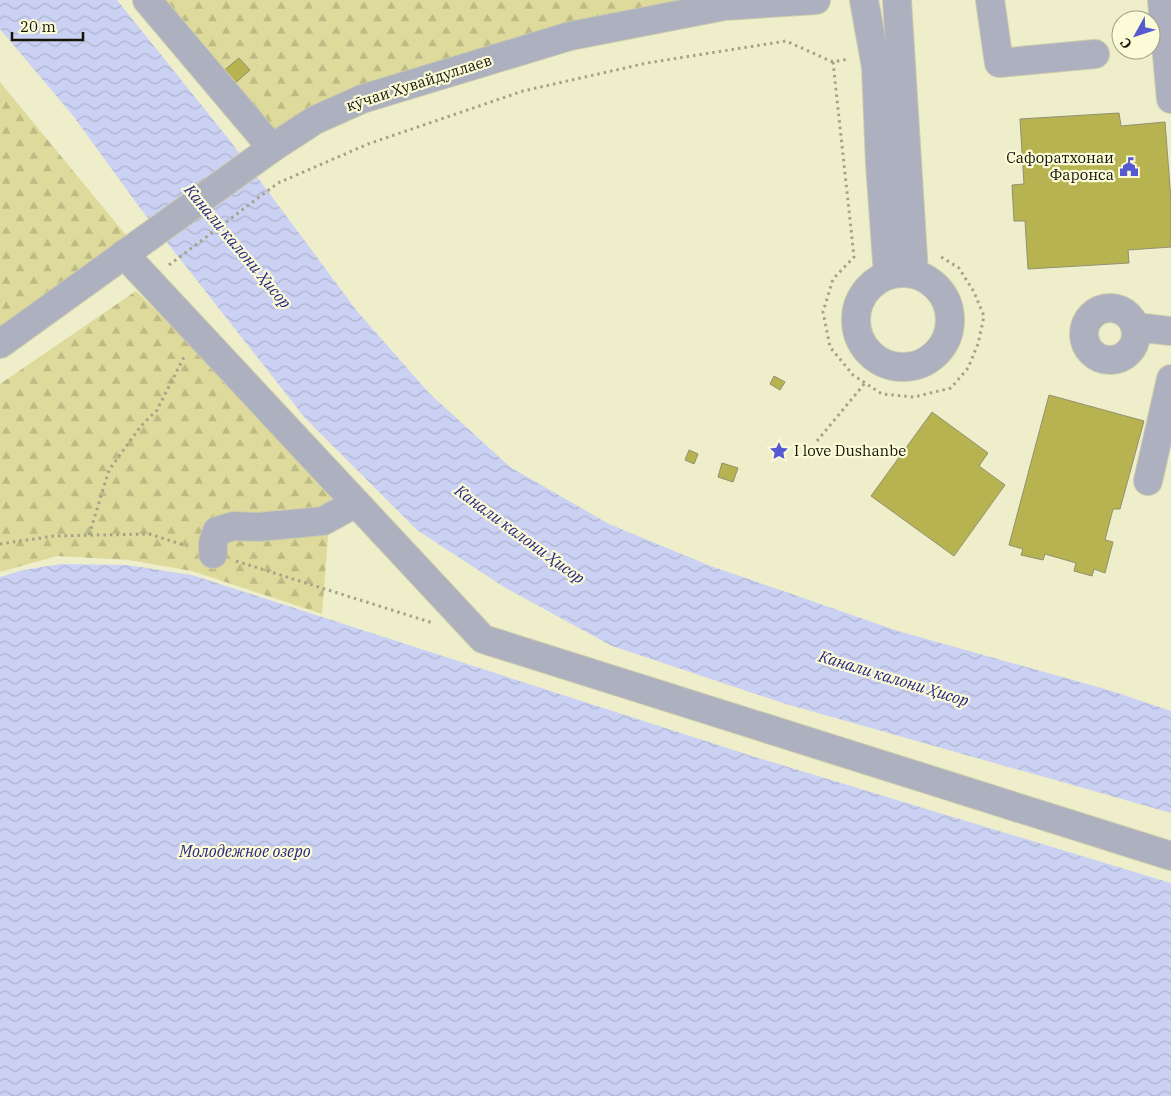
<svg xmlns="http://www.w3.org/2000/svg" width="1171" height="1096" viewBox="0 0 1171 1096" font-family="'IBM Plex Serif',serif">
	<defs>
		<pattern id="forest-firs" width="22" height="20" patternUnits="userSpaceOnUse" patternTransform="scale(1.25)"><rect width="22" height="20" fill="#ddda9b"/><path d="M5 1l3.5 6h-7zM16 11l3.5 6h-7z" fill="#bdba84"/></pattern>
		<pattern id="water-waves" width="16" height="10" patternUnits="userSpaceOnUse" patternTransform="scale(1.25)"><rect width="16" height="10" fill="#cad1f3"/><path d="M0 5q4-4 8 0t8 0" fill="none" stroke="#adb3cf"/></pattern>
	</defs>
	<rect width="100%" height="100%" fill="#efeecb"/>
	<g fill="url(#forest-firs)">
		<polygon points="154,0 688,0 272,140"/>
		<polygon points="0,82 130,240 0,334"/>
		<polygon points="136,291 204,358 331,498 322,614 192,571 129,560 57,556 0,572 0,384"/>
	</g>
	<g fill="url(#water-waves)">
		<polygon points="0,0 117,0 231,142 357,311 429,393 510,467 609,524 708,565 898,631 1112,691 1171,711 1171,813 786,704 612,646 504,587 417,530 305,418 140,208 74,117 0,29"/>
		<polygon points="61,564 127,565 192,575 752,756 1171,883 1171,1096 0,1096 0,577 23,570"/>
	</g>
	<g fill="#b8b351" stroke="#919070">
		<polygon points="239,58 250,70 233,85 222,72"/>
		<polygon points="1119,113 1121,126 1165,122 1171,200 1171,247 1128,250 1129,263 1028,269 1025,221 1014,221 1012,185 1024,184 1020,119"/>
		<polygon points="774,376 785,382 780,390 770,384"/>
		<polygon points="1049,395 1144,421 1120,509 1113,509 1105,540 1113,542 1105,573 1094,569 1092,576 1074,571 1076,563 1045,554 1043,560 1021,555 1023,549 1009,545"/>
		<polygon points="932,412 988,453 979,466 1005,485 954,556 871,496"/>
		<polygon points="689,450 698,454 694,464 685,460"/>
		<polygon points="722,463 738,468 733,482 718,477"/>
	</g>
	<g fill="none" stroke-linecap="round" stroke-linejoin="round">
		<g stroke="#cccbac" stroke-width="30">
			<g id="minor">
				<polyline points="147,0 272,148"/>
				<polyline points="864,0 876,67 880,164 888,275"/>
				<polyline points="897,0 914,274"/>
				<polyline points="990,0 999,63 1095,54"/>
				<polyline points="1162,0 1171,99"/>
				<polyline points="124,254 483,639 1171,856"/>
				<circle cx="903" cy="320" r="47"/>
				<circle cx="1110" cy="334" r="26"/>
				<polyline points="1135,327 1171,331"/>
				<polyline points="0,344 272,148 315,120 362,99 570,36 724,6 816,0"/>
				<polyline points="1148,481 1171,379"/>
				<polyline points="213,554 213,543 217,531 234,526 258,527 323,521 356,503"/>
			</g>
		</g>
		<g stroke="#a4a388" stroke-width="3" stroke-dasharray="2.5 4" stroke-linecap="butt">
			<polyline points="833,62 854,257 833,279 823,312 830,347 853,375 882,394 914,397 951,388 968,368 978,344 984,316 974,292 959,268 938,255"/>
			<polyline points="169,265 278,183 368,144 523,91 647,63 786,41 833,62 849,59"/>
			<polyline points="817,441 865,383"/>
			<polyline points="89,535 109,470 141,426 157,410 185,355"/>
			<polyline points="0,544 54,536 149,534 187,546"/>
			<polyline points="236,561 433,623"/>
		</g>
		<use href="#minor" stroke="#adb0bf" stroke-width="28"/>
	</g>
	<defs>
		<g id="civic-bare" transform="scale(1.5)"><path d="M-.6-6.5H3V-4.5H.6V-3L4-1V1h2V6H-6V1h2V-1L-.6-3ZM-1.2 2.5V6h2.4V2.5Z" fill="#555ad1" stroke="#fcfbd8" stroke-width="2.5" paint-order="stroke"/></g>
		<g id="sight-bare" transform="scale(1.5)"><path d="M0-6L1.8-2.2L6-1.7L2.9 1.2L3.7 5.4L0 3.3L-3.7 5.4L-2.9 1.2L-6-1.7L-1.8-2.2Z" fill="#555ad1" stroke="#fcfbd8" stroke-width="2.5" paint-order="stroke"/></g>
	</defs>
	<g fill-rule="evenodd">
		<use href="#civic-bare" x="1129" y="167"/>
		<use href="#sight-bare" x="779" y="451"/>
	</g>
	<g text-anchor="middle" stroke-width="4.5" stroke-linejoin="round" paint-order="stroke">
		<g font-size="15" fill="#141407" stroke="#fcfbd8">
			<text transform="translate(419 83) rotate(-18)" y="5">кӯчаи Хувайдуллаев</text>
		</g>
		<g font-size="15" fill="#141407" stroke="#fcfbd8" text-anchor="end">
			<text x="1114" y="163">Сафоратхонаи<tspan x="1114" dy="17">Фаронса</tspan></text>
			<text x="794" y="456" text-anchor="start">I love Dushanbe</text>
		</g>
		<g font-size="16" font-style="italic" fill="#292683" stroke="#fcfbd8">
			<text transform="translate(238 246) rotate(50)" y="6">Канали калони Ҳисор</text>
			<text transform="translate(520 534) rotate(36)" y="6">Канали калони Ҳисор</text>
			<text transform="translate(894 678) rotate(17)" y="6">Канали калони Ҳисор</text>
			<text x="245" y="857">Молодежное озеро</text>
		</g>
	</g>
	<g transform="translate(1136 35) rotate(230)"><circle r="24" fill="#fcfbd8" stroke="#9f9f84"/>
	<path d="M0-4L9 19L0 12L-9 19Z" fill="#555ad1"/>
	<text y="-8" font-size="14" font-weight="bold" text-anchor="middle" fill="#141407">С</text>
	</g>
	<path d="M12 32v8h71v-8" fill="none" stroke="#141407" stroke-width="2.5"/>
	<text x="20" y="32" font-size="15" fill="#141407" stroke="#fcfbd8" stroke-width="4" paint-order="stroke">20 m</text>
</svg>
